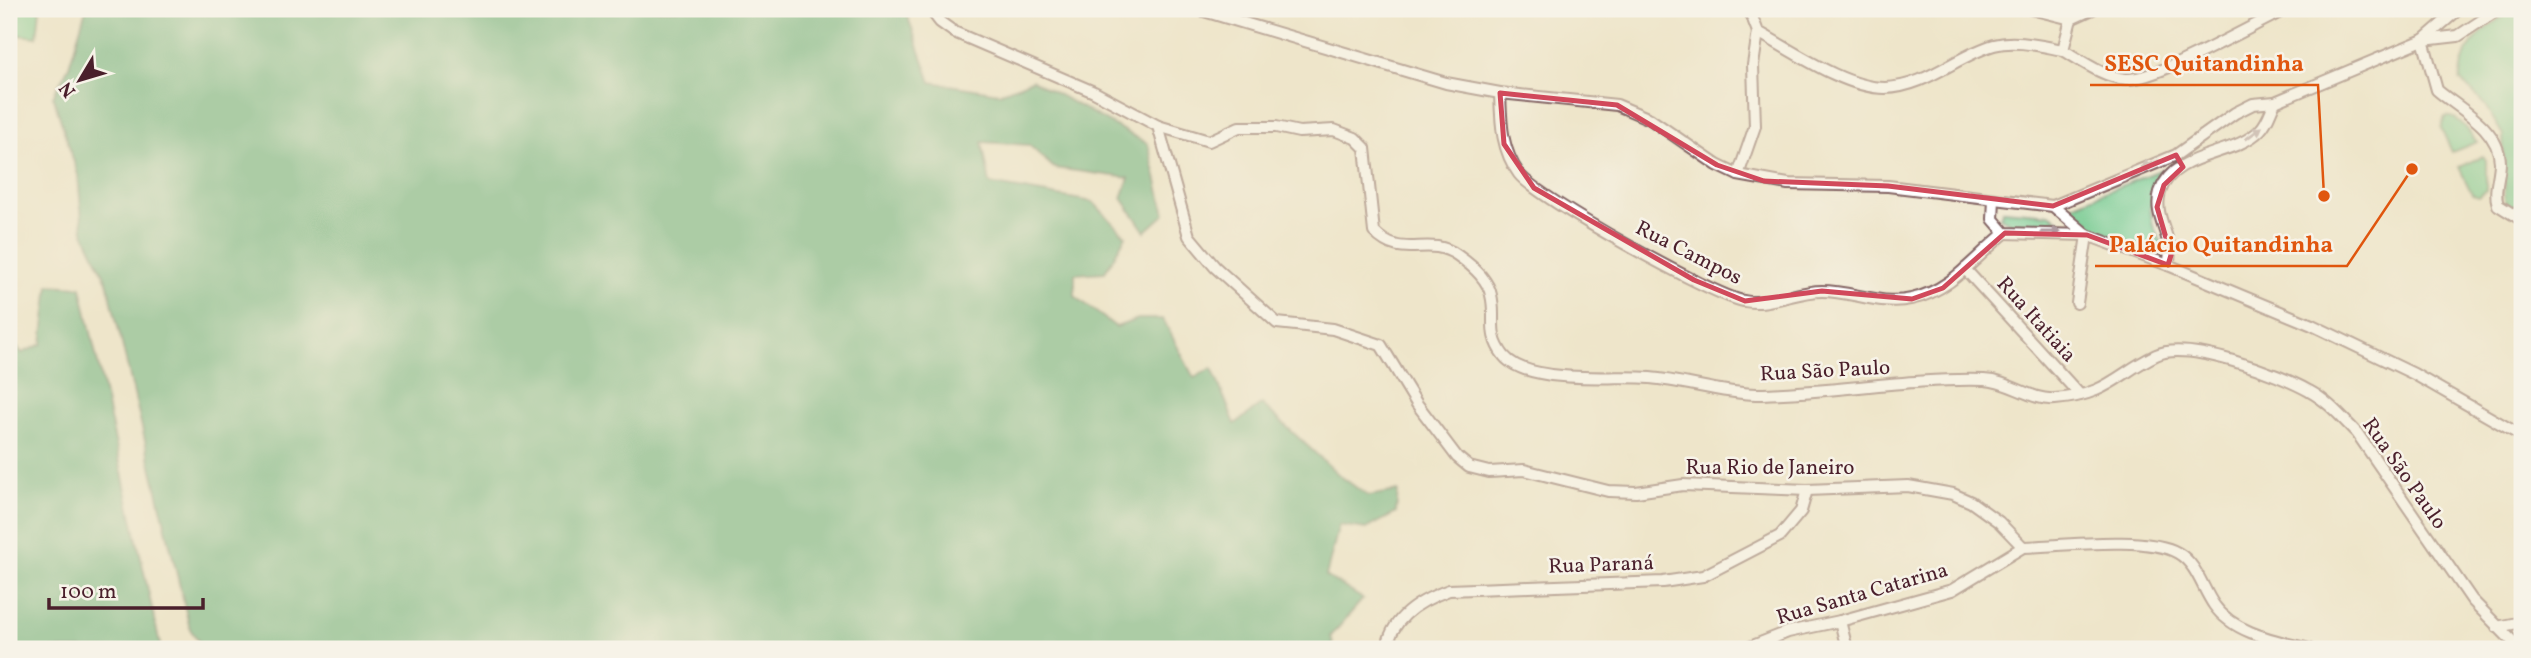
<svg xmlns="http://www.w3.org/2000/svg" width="2531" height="658" viewBox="0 0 2531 658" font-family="Vollkorn,serif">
	<rect width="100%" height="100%" fill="#f7f3e8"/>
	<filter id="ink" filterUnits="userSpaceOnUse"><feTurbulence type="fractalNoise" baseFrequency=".0143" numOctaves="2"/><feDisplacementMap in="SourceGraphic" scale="14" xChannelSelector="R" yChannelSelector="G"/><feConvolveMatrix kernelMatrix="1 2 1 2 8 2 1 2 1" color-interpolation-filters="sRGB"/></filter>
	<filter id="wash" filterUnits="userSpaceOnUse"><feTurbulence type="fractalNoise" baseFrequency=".00686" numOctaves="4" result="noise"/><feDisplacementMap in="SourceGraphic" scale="28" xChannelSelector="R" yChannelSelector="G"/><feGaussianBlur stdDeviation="1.57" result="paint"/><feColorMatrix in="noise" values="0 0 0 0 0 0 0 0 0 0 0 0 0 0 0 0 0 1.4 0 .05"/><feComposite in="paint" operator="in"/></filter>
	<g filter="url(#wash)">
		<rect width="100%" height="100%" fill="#eee5ca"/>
		<g fill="#71c98e" stroke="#5e745c" stroke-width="2">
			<polygon points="9,9 40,9 37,37 9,34"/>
			<path d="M2514,9H2522V212L2505,202L2503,135L2485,105L2460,80C2460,45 2487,26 2514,9Z"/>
			<path d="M2445,117C2460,115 2468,131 2477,142L2452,152L2441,128Z"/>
			<polygon points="2483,156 2486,160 2486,190 2479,196 2472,194 2459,167"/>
			<polygon points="2163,169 2150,207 2153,226 2164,247 2161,252 2156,254 2093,228 2071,210 2073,205"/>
			<polygon points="2003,210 2049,214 2067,225 2066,228 2016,226 2000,217"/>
		</g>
		<g fill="#5cad79" stroke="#536652" stroke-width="2">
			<polygon points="86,9 905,9 931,82 999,93 1032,80 1148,144 1165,214 1145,232 1122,198 1129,178 1054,168 1029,145 982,142 990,184 1093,202 1126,236 1105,272 1075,274 1075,296 1116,327 1138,319 1163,319 1194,378 1212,368 1235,424 1262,404 1339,475 1368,496 1398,491 1396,513 1366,529 1339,525 1326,576 1363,599 1331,636 1334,649 204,649 190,629 107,281 83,231 78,175 53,96 69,66"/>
			<polygon points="49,285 81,287 161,649 9,649 9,336 22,353 42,344"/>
		</g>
	</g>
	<g filter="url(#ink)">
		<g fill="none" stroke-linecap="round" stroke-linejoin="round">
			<g stroke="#836463" stroke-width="14">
				<g id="minor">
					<path d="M930,9L940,22L954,32L1094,92L1158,126L1189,236L1215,267L1277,323L1333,329L1381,345L1417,404L1457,457L1469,467L1489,472L1524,470L1608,491L1636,492L1683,485L1807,490L1908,486L1953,494L1971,502L1999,522L2023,547C2059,546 2148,535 2178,553C2197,564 2202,588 2214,605C2234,634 2278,641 2309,649"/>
					<polyline points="1197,9 1446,83 1500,93 1617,105 1650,119 1717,165 1738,175 1788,184 1888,186 2053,206 2087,235"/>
					<path d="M1749,9L1758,32C1793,51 1845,88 1885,88C1926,87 1956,56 1994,45C2015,39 2041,46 2063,50"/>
					<path d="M2031,9L2071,19L2063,50C2082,61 2103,77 2126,79C2156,81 2254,24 2287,9"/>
					<polyline points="2071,19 2093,9"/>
					<path d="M2423,40L2437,90C2459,109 2499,128 2500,162C2500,177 2493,191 2498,205L2522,220"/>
					<polyline points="2423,40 2459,9"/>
					<path d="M1500,93C1501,123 1501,149 1519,174C1537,198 1713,296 1744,301C1770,306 1796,291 1822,291C1852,291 1881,306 1911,299C1951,291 1975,257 2005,233"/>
					<path d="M1158,126L1209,141L1239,127H1276L1299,132L1334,130L1355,138L1365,148L1374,232C1403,262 1427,234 1457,255C1470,264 1488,279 1491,295C1497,318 1486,333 1504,356C1528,385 1614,375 1650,378C1686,381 1719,393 1756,394C1832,393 1908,378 1984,380C2010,381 2031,401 2055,399C2108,395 2115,375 2156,355C2188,340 2279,374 2309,391C2328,401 2342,418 2357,433L2472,600L2520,649"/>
					<polyline points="1738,175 1755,126 1753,65 1758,32"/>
					<polyline points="1994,199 1993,219 2005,233 2087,235 2168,265 2312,325 2414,374 2522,436"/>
					<polyline points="2053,206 2176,155 2235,113 2253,104 2275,102 2423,40 2458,36 2499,9"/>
					<path d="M2168,265C2176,238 2152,219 2160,192C2174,151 2234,157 2260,130C2268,122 2270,112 2275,102"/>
					<polyline points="1965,269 2080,395"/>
					<polyline points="2077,303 2087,235"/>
					<polyline points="1840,621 1847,649"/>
					<polyline points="2497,627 2522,622"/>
					<path d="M1387,649C1391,617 1421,600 1449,590L1663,582L1703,576L1780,536L1801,511L1807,490"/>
					<polyline points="1745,649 1788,632 1840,621 1952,590 2023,547"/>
				</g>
			</g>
			<use href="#minor" stroke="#fff" stroke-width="10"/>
		</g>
		<defs><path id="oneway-solid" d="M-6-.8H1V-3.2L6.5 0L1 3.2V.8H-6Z" transform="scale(1.75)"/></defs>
		<g fill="#ae9aa0">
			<use href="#oneway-solid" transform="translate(2254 133) rotate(-37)"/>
			<use href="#oneway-solid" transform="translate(2150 164) rotate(160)"/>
			<use href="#oneway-solid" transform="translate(2051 232)"/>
		</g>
	</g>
	<path d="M0 0H2531V658H0ZM1500,93L1617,105L1717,165L1764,181L1888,186L2053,206L2176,155L2183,167L2164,185L2157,207L2171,255L2168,265L2087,235L2005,233L1943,288L1912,299L1822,291L1745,301L1694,280L1534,188L1504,144Z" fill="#eee5ca" fill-opacity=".55" fill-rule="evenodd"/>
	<path fill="none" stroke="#d1495b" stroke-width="5" stroke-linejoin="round" d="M1500,93L1617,105L1717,165L1764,181L1888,186L2053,206L2176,155L2183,167L2164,185L2157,207L2171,255L2168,265L2087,235L2005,233L1943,288L1912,299L1822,291L1745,301L1694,280L1534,188L1504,144Z"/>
	<g text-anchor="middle" stroke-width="5" stroke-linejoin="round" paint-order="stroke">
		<g font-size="21" fill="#4a1f2b" stroke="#f7f3e8">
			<text transform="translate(1689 252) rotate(27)" y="7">Rua Campos</text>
			<text transform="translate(2037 319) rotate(48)" y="7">Rua Itatiaia</text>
			<text transform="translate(1825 370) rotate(-3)" y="7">Rua São Paulo</text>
			<text x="1770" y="474">Rua Rio de Janeiro</text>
			<text transform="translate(2405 473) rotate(55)" y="7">Rua São Paulo</text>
			<text transform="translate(1601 564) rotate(-2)" y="7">Rua Paraná</text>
			<text transform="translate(1862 593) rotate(-16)" y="7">Rua Santa Catarina</text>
		</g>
	</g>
	<path fill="none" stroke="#e0560e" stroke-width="2.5" d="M2324 196L2318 85H2090M2412 169L2347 266H2095"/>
	<g fill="#e0560e" stroke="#f7f3e8" stroke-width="2.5">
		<circle cx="2324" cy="196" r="7"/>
		<circle cx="2412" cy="169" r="7"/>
	</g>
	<g font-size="23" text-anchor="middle" font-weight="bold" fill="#e0560e" stroke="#f7f3e8" stroke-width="5" stroke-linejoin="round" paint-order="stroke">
		<text x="2204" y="71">SESC Quitandinha</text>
		<text x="2221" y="252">Palácio Quitandinha</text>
	</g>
	<rect width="2531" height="658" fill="none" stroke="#f7f3e8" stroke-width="35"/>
	<g transform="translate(80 80) rotate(232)" stroke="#f7f3e8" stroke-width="5" paint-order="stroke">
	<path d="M0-5L12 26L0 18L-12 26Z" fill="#4a1f2b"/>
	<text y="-10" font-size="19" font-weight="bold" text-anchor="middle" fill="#4a1f2b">N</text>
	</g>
	<path d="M49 598v10h154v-10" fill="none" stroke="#4a1f2b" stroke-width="3.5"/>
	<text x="60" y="598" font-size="21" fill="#4a1f2b" stroke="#f7f3e8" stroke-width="5" paint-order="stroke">100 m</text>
</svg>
